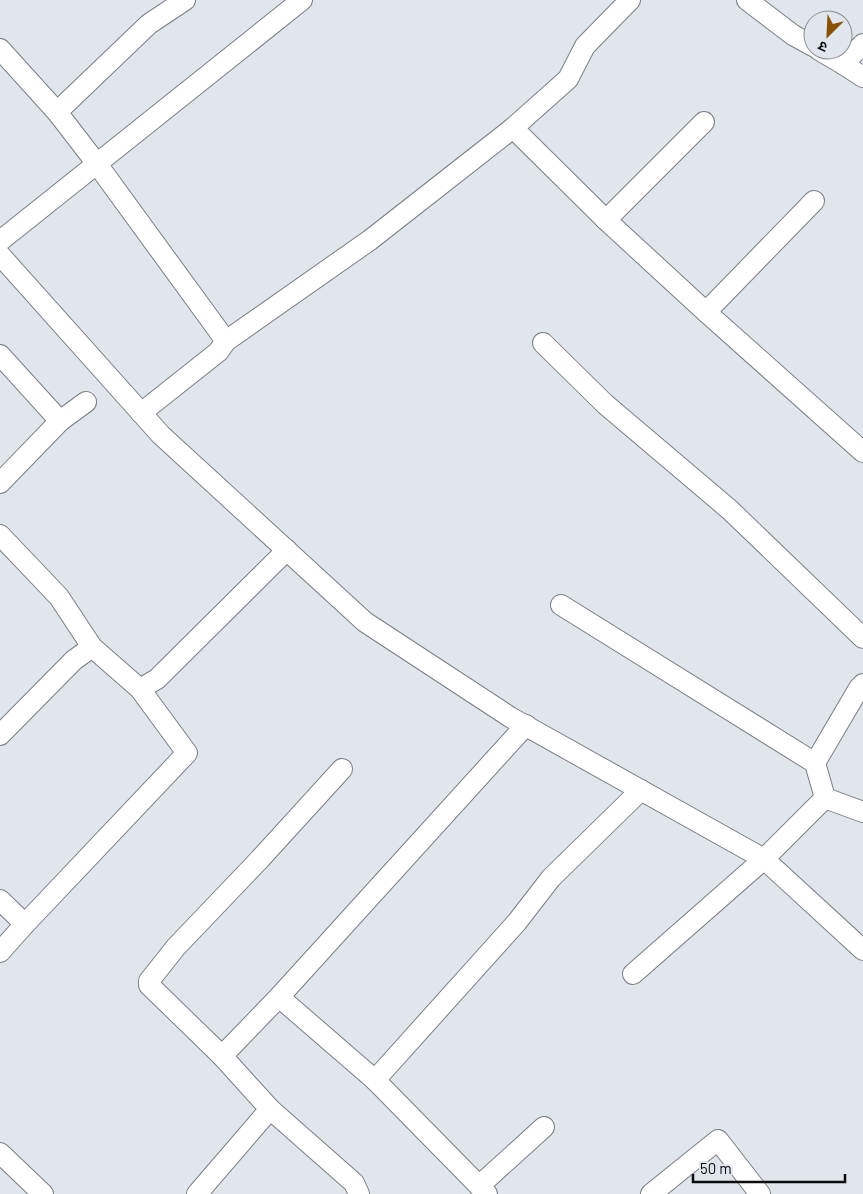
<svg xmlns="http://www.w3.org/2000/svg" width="863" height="1194" viewBox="0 0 863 1194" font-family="Barlow,'Noto Sans Devanagari',sans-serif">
	<rect width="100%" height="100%" fill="#e1e5ec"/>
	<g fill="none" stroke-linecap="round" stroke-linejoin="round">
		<g stroke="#7a7e84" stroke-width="22">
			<g id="minor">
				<polyline points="747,0 793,35 813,46"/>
				<polyline points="0,49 57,112 97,164 226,341"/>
				<polyline points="819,50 843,64 863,44"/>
				<polyline points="843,64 863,77"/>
				<polyline points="57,112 149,24 185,0"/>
				<polyline points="513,128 606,220 706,312 863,452"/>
				<polyline points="606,220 704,122"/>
				<polyline points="0,241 302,0"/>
				<polyline points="0,255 161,435 365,622 510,717 764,859 633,974"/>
				<polyline points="706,312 814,201"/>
				<polyline points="543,343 605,404 730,510 863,638"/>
				<polyline points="0,355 60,421"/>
				<polyline points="141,413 218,352 226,341 370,240 513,128 568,79 585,46 630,0"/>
				<polyline points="0,483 60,421 86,402"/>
				<polyline points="0,535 59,597 92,647 140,689 187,753 25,924 0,952"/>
				<polyline points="561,605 815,763"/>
				<polyline points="863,684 859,688 815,763 825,798 863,812"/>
				<polyline points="140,689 157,679 287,550"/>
				<polyline points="0,735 74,660 92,647"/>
				<polyline points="342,769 260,859 176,947 149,981 149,985 222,1056 270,1109 354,1183 359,1194"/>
				<polyline points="825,798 764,859 863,950"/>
				<polyline points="0,900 25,924"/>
				<polyline points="279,997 375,1080 487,1194"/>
				<polyline points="222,1056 279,997 526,725"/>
				<polyline points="375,1080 517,922 551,878 641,790"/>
				<polyline points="0,1153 43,1194"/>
				<polyline points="479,1186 544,1127"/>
				<polyline points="197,1194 270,1109"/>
				<polyline points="651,1194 718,1140 760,1194"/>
			</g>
		</g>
		<use href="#minor" stroke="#fff" stroke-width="20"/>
	</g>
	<g transform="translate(828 35) rotate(204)"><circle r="24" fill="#e1e5ec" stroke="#8b8e93"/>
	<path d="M0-4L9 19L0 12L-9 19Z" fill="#885001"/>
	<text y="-8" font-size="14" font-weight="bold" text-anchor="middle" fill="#0a0c0e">उ</text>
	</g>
	<path d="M693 1174v8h152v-8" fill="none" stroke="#0a0c0e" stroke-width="2.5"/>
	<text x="700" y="1174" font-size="15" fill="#0a0c0e" stroke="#e1e5ec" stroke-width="4" paint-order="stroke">50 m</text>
</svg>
